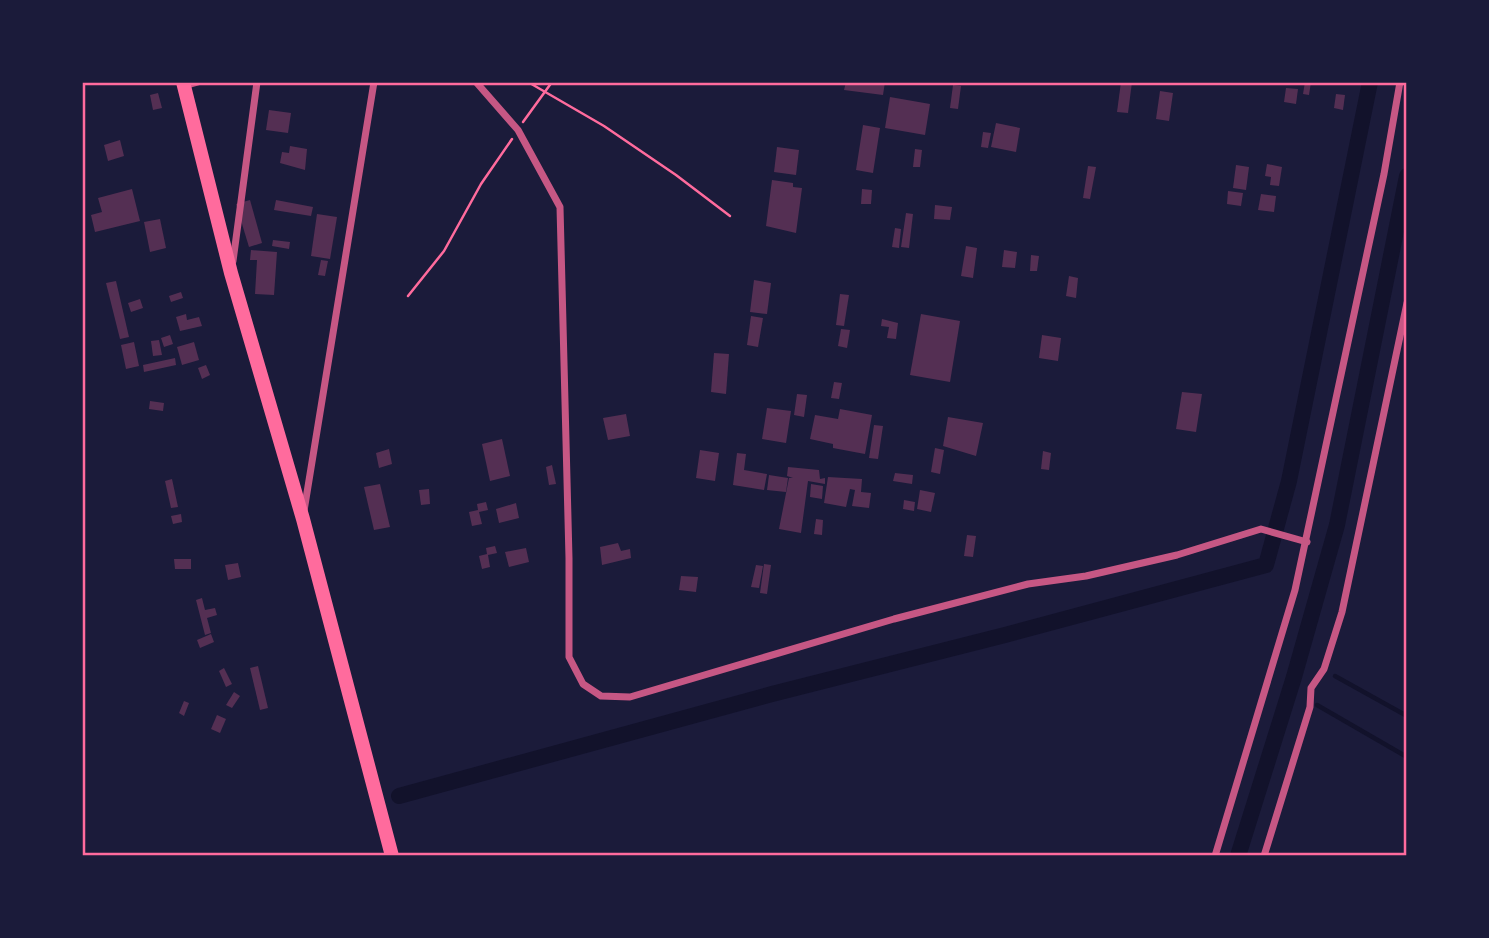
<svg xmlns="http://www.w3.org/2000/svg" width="1489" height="938" viewBox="0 0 1489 938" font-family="Barlow,sans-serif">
	<rect width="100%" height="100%" fill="#1b1b3a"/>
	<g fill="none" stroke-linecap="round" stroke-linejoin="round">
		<g stroke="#12122b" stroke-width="4.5">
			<polyline points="1335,676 1407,716"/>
			<polyline points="1317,705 1407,757"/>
		</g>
		<g stroke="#12122b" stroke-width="16">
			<polyline points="399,796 772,694 1005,635 1266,565 1289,481 1370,82"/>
			<polyline points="1238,856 1294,677 1337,525 1407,176"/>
		</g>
	</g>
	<g fill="#542f53">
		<polygon points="846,82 885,82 883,95 844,90"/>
		<polygon points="1121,82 1132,82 1128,113 1117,112"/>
		<polygon points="1305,82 1311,82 1309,95 1303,94"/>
		<polygon points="953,85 961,86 958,109 950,108"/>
		<polygon points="1286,88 1298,89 1296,104 1284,102"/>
		<polygon points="1160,91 1173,93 1169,121 1156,119"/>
		<polygon points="158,93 162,108 153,110 150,95"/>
		<polygon points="1336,94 1345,95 1343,110 1334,108"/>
		<polygon points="890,97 930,104 925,135 885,128"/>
		<polygon points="269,110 291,113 288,133 266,130"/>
		<polygon points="996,123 1020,128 1016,152 991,147"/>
		<polygon points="863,125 880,128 873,173 856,170"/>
		<polygon points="983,132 991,133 988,148 981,147"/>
		<polygon points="120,140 124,156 108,161 104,145"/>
		<polygon points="290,146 307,149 305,170 280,163 282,152 289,153"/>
		<polygon points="777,147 799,150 796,175 774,172"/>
		<polygon points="915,149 922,150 920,167 913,167"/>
		<polygon points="1267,164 1282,167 1279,186 1270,185 1271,177 1265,176"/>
		<polygon points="1236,165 1249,167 1246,190 1233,188"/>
		<polygon points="1088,166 1096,167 1090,199 1083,198"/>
		<polygon points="772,180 793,183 793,187 802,188 796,233 766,226"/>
		<polygon points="132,189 140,221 95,232 91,215 102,212 98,198"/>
		<polygon points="862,189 872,190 871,204 861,204"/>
		<polygon points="1228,191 1243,193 1241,206 1227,204"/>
		<polygon points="1261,194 1276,196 1274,212 1258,210"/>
		<polygon points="250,200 262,243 249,247 236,204"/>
		<polygon points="276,200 313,207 311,216 274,210"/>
		<polygon points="935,205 952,207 950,220 934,219"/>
		<polygon points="906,213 913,214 909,248 901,247"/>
		<polygon points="317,214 337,217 330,259 311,256"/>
		<polygon points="160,219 166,248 150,252 144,222"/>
		<polygon points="895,228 901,229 899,248 892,247"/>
		<polygon points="273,240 290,242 289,249 272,246"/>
		<polygon points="966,246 977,248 973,278 961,276"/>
		<polygon points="251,250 277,252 274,295 255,294 257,260 250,260"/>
		<polygon points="1004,250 1017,252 1015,268 1002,267"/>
		<polygon points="1031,255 1039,256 1037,271 1030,271"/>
		<polygon points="321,260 328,261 325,276 318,275"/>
		<polygon points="1069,276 1078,278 1076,298 1066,296"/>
		<polygon points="754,280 771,283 767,314 750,312"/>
		<polygon points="116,281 129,337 120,339 106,283"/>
		<polygon points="181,292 183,298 171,302 169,296"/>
		<polygon points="840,294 849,295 844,326 836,325"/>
		<polygon points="140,299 143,308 131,312 128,303"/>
		<polygon points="186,314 187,320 199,317 202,326 180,331 176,317"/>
		<polygon points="921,314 960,321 950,382 910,375"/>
		<polygon points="751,316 763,318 758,347 747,345"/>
		<polygon points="882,319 898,323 896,339 887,338 889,327 881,326"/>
		<polygon points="841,329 850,330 847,348 838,346"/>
		<polygon points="170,335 173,344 164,347 161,338"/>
		<polygon points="1042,335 1061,338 1058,361 1039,358"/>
		<polygon points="159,340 162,355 153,356 151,341"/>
		<polygon points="134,342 139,366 126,369 121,345"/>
		<polygon points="194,342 199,360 182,365 177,347"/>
		<polygon points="714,353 729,354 726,394 711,392"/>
		<polygon points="175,358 176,365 144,372 143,365"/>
		<polygon points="206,365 210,375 202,379 198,368"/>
		<polygon points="834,382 842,383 839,399 831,398"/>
		<polygon points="1182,392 1202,394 1196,432 1176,429"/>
		<polygon points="797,394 807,395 804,417 794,415"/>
		<polygon points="150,401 164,403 163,411 149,409"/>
		<polygon points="767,408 791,411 786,443 762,439"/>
		<polygon points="840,409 872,415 865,454 833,448 833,444 810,439 815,415 838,419"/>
		<polygon points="626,414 630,436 608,440 603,418"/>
		<polygon points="948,417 983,423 976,456 943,446"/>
		<polygon points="874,425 883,426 878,459 869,458"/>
		<polygon points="502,439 510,476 490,481 482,444"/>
		<polygon points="935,448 944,450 940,474 931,472"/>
		<polygon points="389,449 392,464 379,468 376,453"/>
		<polygon points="700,450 719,453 715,481 696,478"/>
		<polygon points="1043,451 1051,453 1049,470 1041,469"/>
		<polygon points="737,453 746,454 744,470 767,474 764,490 733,485"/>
		<polygon points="552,465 556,484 549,485 546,467"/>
		<polygon points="788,467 819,470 820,479 825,478 825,484 808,481 801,533 779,529 789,478 793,478 787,476"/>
		<polygon points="895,473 913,475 912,484 893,481"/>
		<polygon points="769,475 788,478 786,492 767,490"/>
		<polygon points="828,477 862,479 861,492 871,493 869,508 852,506 855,490 850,489 846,507 824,503"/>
		<polygon points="172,479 178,507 171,508 165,481"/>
		<polygon points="380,484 390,527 374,530 364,487"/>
		<polygon points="811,484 823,486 822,499 810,497"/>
		<polygon points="429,489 430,504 421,505 419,490"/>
		<polygon points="920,490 935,493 931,512 917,509"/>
		<polygon points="904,500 915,502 914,511 903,509"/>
		<polygon points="486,502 488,510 479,512 482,524 472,526 469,512 478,510 477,504"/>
		<polygon points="516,503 519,518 499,523 496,509"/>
		<polygon points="181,514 182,522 173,524 171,516"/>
		<polygon points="816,519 823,520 822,535 814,534"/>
		<polygon points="967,535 976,536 973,557 964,556"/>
		<polygon points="618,543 621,551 630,549 631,558 602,565 600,547"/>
		<polygon points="495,546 497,553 488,555 490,567 482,569 479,556 487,554 486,548"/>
		<polygon points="526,548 529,562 509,567 505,552"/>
		<polygon points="174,559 191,559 191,569 175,569"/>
		<polygon points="238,563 241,577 228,580 225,565"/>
		<polygon points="764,564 771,565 767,594 760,593"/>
		<polygon points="756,565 763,566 759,588 751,587"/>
		<polygon points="681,576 698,577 696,592 679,590"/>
		<polygon points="202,598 205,610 215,608 217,615 207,618 211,633 205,635 196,600"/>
		<polygon points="211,634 214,642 200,648 197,640"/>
		<polygon points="258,666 268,708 260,710 250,668"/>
		<polygon points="224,668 232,684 226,687 219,671"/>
		<polygon points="234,692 240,696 232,708 226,705"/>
		<polygon points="184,701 189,703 184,716 179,713"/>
		<polygon points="217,715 226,719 220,733 211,729"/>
	</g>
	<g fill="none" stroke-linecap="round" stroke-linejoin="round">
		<g stroke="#ff6b9d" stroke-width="2.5">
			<polyline points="528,82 604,126 676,175 730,216"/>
			<polyline points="523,122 552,82"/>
			<polyline points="408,296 444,251 481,184 512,139"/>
		</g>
		<g stroke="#c65784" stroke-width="7">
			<polyline points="476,82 518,130 560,207 569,558 569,657 583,684 601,696 630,697 894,619 1028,584 1086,576 1177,555 1261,529 1307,542"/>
			<polyline points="184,86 198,82"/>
			<polyline points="233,261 257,82"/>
			<polyline points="304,511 374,82"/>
			<polyline points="1215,856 1295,590 1384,174 1400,82"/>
			<polyline points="1264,856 1310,707 1311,688 1324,669 1342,612 1407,303"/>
		</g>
		<polyline stroke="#ff6b9d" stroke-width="14" points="183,82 231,273 303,519 392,856"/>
	</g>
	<rect width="1489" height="938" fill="none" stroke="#1b1b3a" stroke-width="168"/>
	<rect x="84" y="84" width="1321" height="770" fill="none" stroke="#ff6b9d" stroke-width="2.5"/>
</svg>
